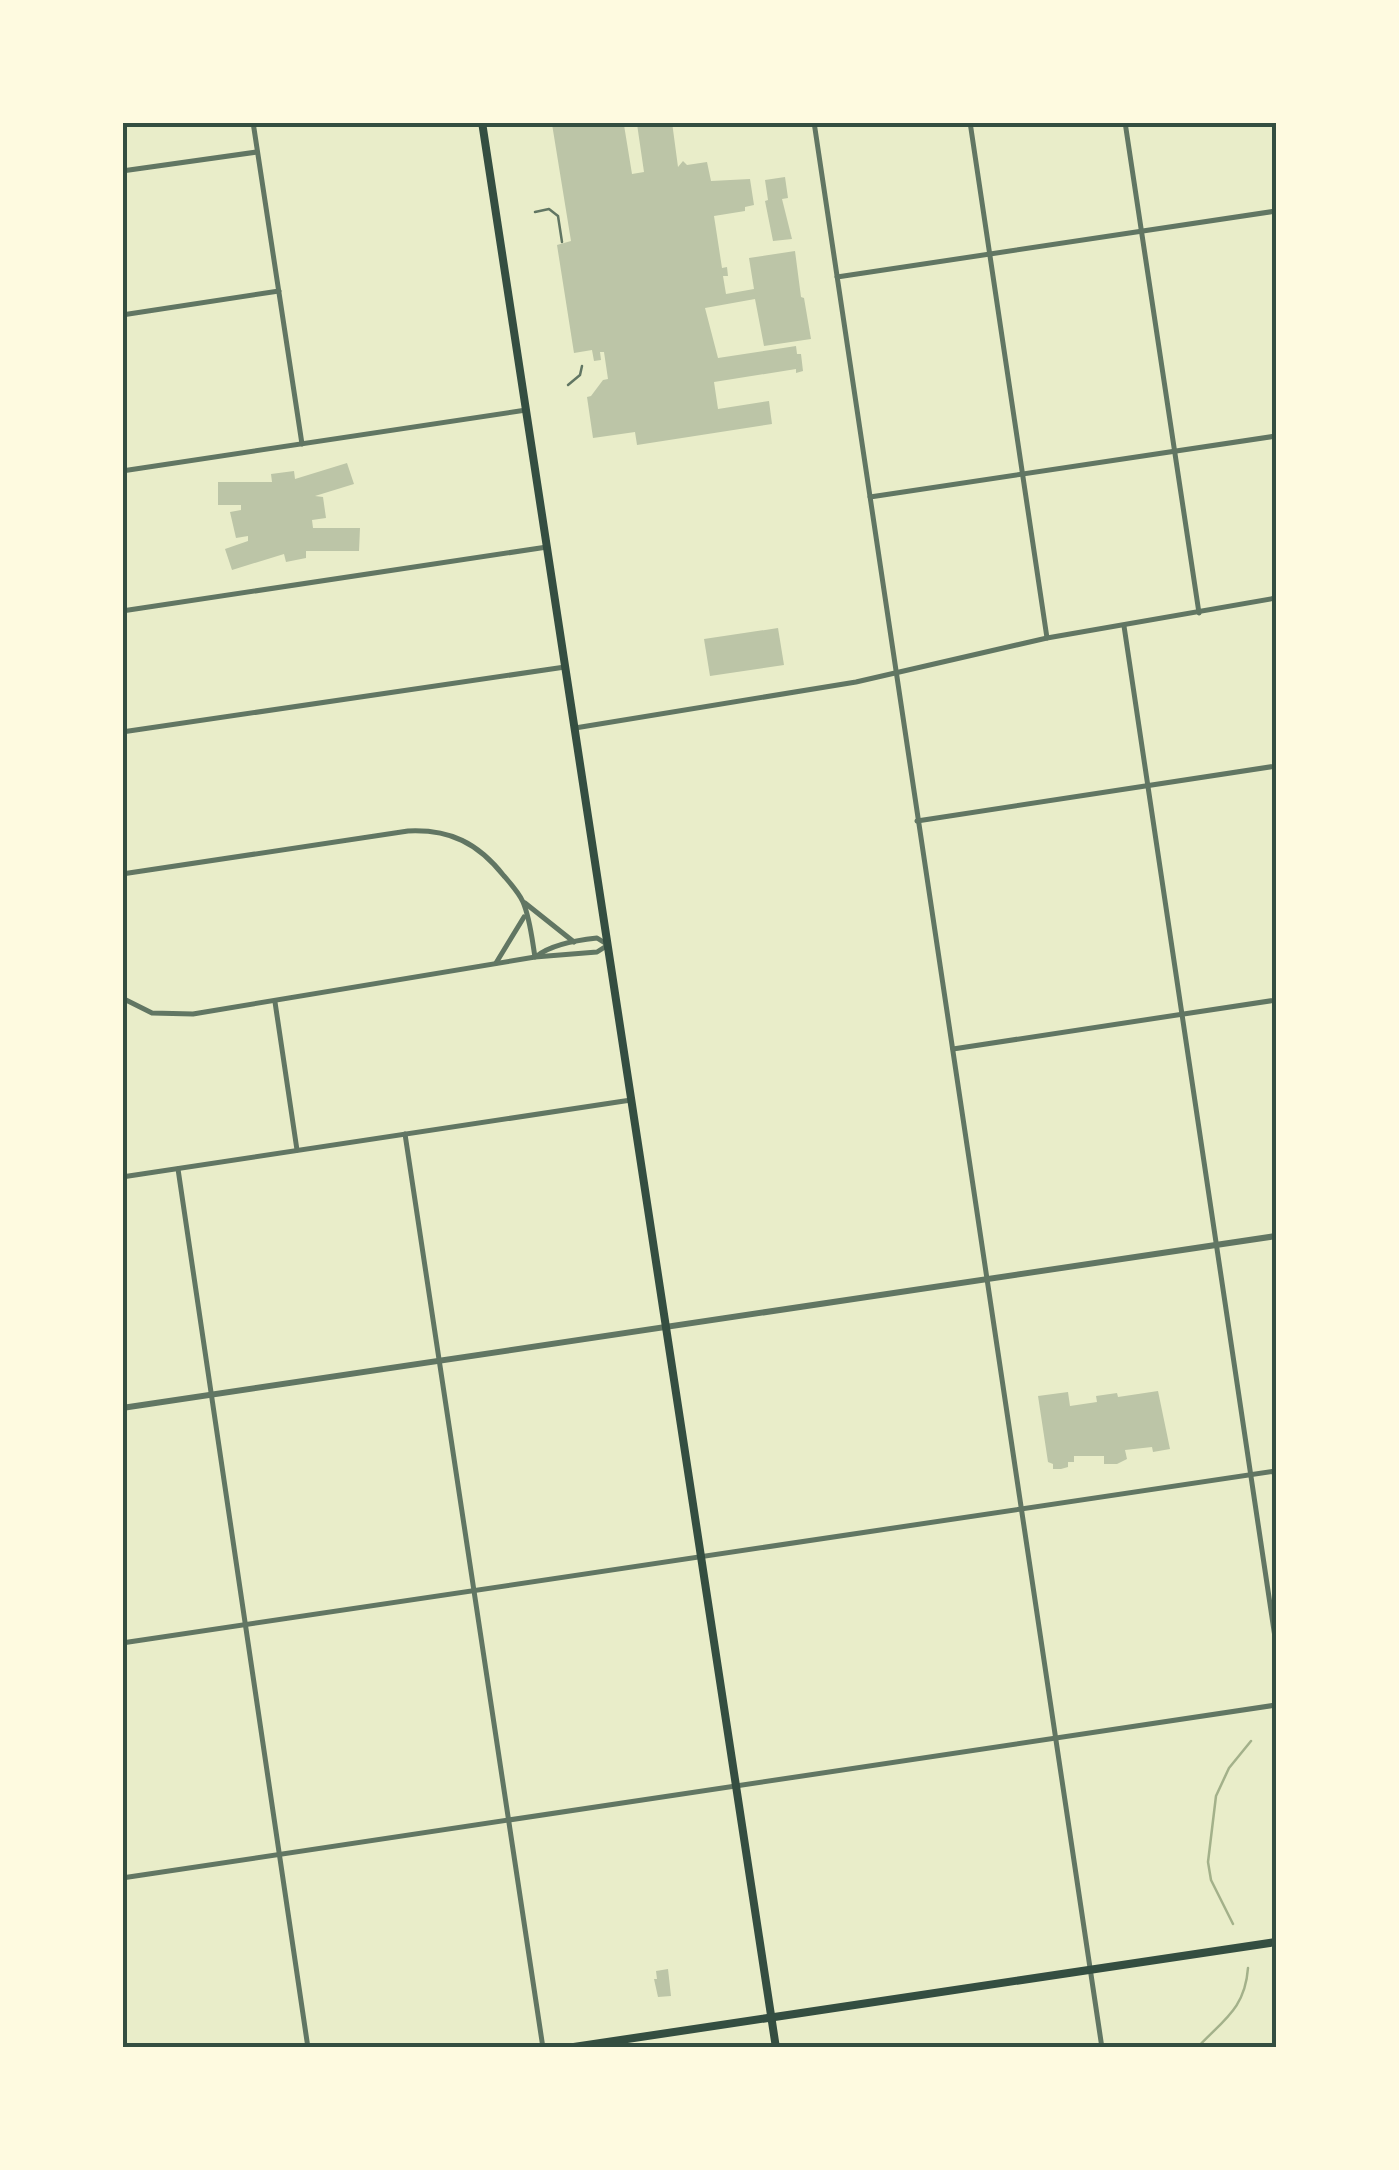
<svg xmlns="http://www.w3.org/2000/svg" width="1399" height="2170" viewBox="0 0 1399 2170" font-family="'Libre Baskerville',serif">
	<rect width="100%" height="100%" fill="#e9edc9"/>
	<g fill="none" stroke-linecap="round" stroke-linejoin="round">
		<g stroke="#a3b18a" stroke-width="2.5">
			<polyline points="1233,1924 1211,1880 1208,1862 1216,1796 1229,1768 1251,1741"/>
			<path d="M1197,2048C1223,2020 1245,2009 1248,1968"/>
		</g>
	</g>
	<g fill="#bcc5a7">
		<polygon points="563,122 611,122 611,127 624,125 632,174 644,172 637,124 672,122 678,167 683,161 687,165 707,162 711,181 750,179 754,205 745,207 745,211 714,216 722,268 727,267 728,276 723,276 726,294 754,289 749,258 795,251 801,297 804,298 811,339 764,346 755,299 705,308 718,358 796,346 797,354 801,354 803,371 796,373 796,369 714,382 718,409 769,401 772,424 637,445 635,432 593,438 587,397 591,396 603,380 608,379 604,352 600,352 601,360 594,361 592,350 574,353 557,245 571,241 552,124"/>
		<polygon points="785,177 788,198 782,199 792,239 773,241 765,201 768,200 765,180"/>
		<polygon points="347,463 354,484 315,496 323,497 326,518 312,520 313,528 360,528 359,551 306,551 306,558 286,562 284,554 232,570 225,549 248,541 248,536 236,538 230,512 241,510 241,505 218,505 218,482 272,482 271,474 294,471 295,479"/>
		<polygon points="778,628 784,665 710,676 704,639"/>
		<polygon points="1158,1391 1170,1449 1153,1452 1152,1447 1125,1450 1127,1459 1117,1464 1104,1464 1104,1456 1074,1456 1074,1462 1068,1462 1068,1467 1061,1469 1053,1469 1053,1464 1048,1462 1038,1396 1068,1392 1070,1406 1097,1402 1096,1396 1117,1393 1118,1397"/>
		<polygon points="668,1969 671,1996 658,1997 654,1979 657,1979 656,1971"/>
	</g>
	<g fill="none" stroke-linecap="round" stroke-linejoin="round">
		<g stroke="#617663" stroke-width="2.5">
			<polyline points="535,212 549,209 558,216 562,242"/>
			<polyline points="568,385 580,375 582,366"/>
		</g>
		<g stroke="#617663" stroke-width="5">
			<polyline points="253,122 302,444"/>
			<polyline points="814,122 1102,2048"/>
			<polyline points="970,122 1047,638"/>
			<polyline points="1125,122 1199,613"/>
			<polyline points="122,171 257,152"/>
			<polyline points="837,277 1276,211"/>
			<polyline points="122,315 279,291"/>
			<polyline points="122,471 526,410"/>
			<polyline points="870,497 1276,436"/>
			<polyline points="122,611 547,547"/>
			<polyline points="1124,626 1276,1644"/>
			<polyline points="575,728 856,682 1047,638 1276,598"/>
			<polyline points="122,732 565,667"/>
			<polyline points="917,821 1276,766"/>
			<path d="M122,874L408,831C450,829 478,843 504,876C511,884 519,893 523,902C530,918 532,939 535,957"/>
			<polyline points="525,903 574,942"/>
			<path d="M537,956C552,944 578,940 597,938L605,943"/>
			<polyline points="496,963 524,917"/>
			<polyline points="122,998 152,1013 193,1014 535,957 597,952 608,945"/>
			<polyline points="275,1002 297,1150"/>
			<polyline points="953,1049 1276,1000"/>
			<polyline points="405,1134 543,2048"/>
			<polyline points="178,1169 308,2048"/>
			<polyline points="122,1177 631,1100"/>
			<polyline points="122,1643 1276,1471"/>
			<polyline points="122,1878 1276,1705"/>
		</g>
		<polyline stroke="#617663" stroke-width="6" points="122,1408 1276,1236"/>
		<g stroke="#344e41" stroke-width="8">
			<polyline points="482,122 776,2048"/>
			<polyline points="567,2048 1276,1942"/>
		</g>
	</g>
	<rect width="1399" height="2170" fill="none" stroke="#fefae0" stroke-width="250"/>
	<rect x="125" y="125" width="1149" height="1920" fill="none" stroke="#344e41" stroke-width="4"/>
</svg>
